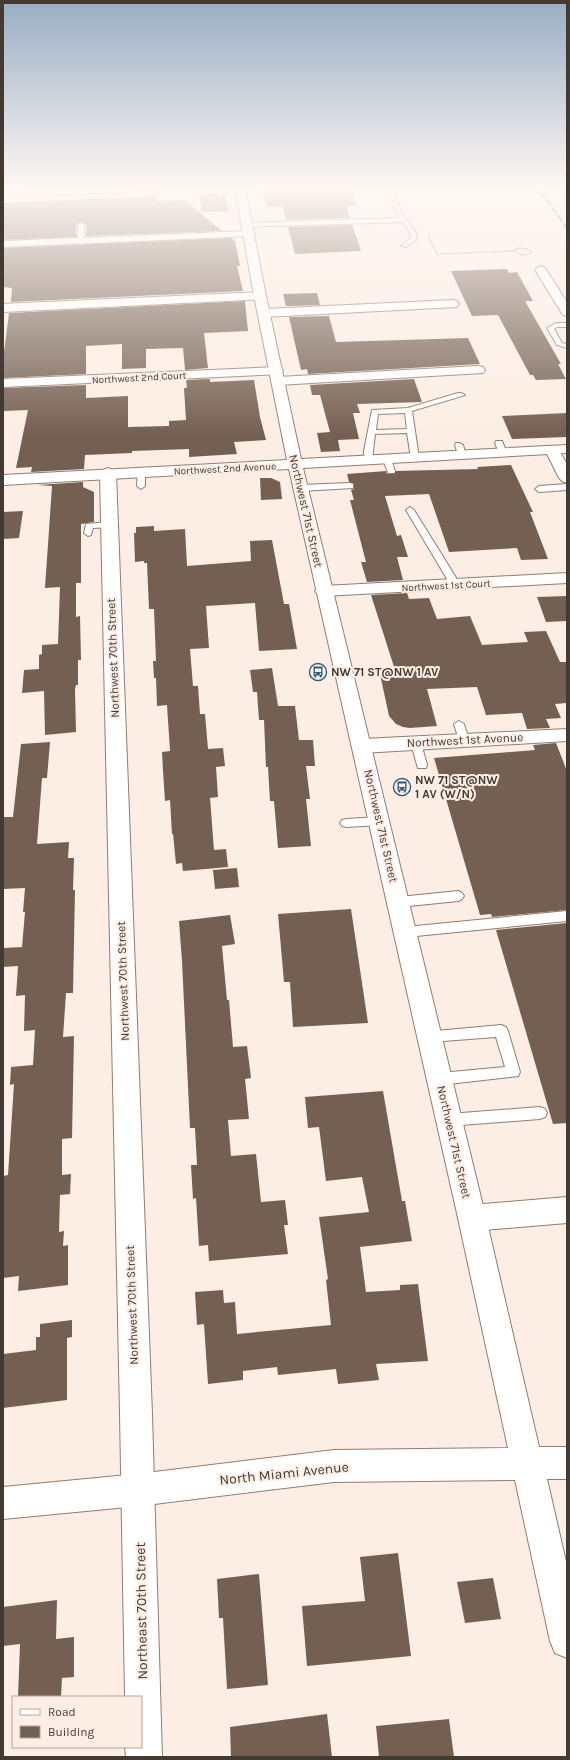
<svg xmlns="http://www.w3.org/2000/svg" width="570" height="1760" viewBox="0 0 570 1760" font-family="Karla,sans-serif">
	<rect width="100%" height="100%" fill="#fceee4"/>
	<g fill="#746052">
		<polygon points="262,188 350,188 357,206 346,206 350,218 286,220 282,206 266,207"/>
		<polygon points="218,193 218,195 225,194 229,211 202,212 199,194"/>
		<polygon points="156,196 156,201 185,200 222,231 86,236 86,225 80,222 76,225 76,237 3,240 3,203"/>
		<polygon points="352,225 361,251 295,254 288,227"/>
		<polygon points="231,238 235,241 240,266 237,266 243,291 11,302 12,288 3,287 3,248"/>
		<polygon points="507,269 509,273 517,272 533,301 525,301 561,364 558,364 566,379 536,380 533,375 530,375 498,315 472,316 451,271"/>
		<polygon points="317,293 320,305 286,306 283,294"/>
		<polygon points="245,301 248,331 204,333 208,368 185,370 183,348 146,349 146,368 122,369 122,344 86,346 86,374 3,378 3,352 4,352 9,313"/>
		<polygon points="329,316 336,342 468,338 480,364 308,374 307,369 301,370 289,317"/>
		<polygon points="210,379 210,382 254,380 260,417 266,440 234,442 237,454 189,457 189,449 132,451 132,453 85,455 84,469 31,472 32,467 16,468 28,410 3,411 3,388 86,385 86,398 128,396 128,427 169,426 169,421 186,420 184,388 187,388 186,380"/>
		<polygon points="414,379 422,402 357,404 360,413 353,413 359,439 338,440 340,451 321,452 317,433 330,432 320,395 312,395 310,385"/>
		<polygon points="567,413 567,437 512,439 502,416"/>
		<polygon points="511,465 533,512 530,512 548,559 521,560 517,548 449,552 429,494 385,496 397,536 401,535 408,557 397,557 403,580 367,582 361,562 366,562 350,500 354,500 351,490 354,489 354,484 349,482 347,474 386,471 387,474 394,474 396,471 478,469 477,467"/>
		<polygon points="260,478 271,478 280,482 282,499 261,500"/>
		<polygon points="83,482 83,487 94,492 94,522 81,524 81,583 76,583 76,617 80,616 81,660 78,660 78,685 76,685 75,689 76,732 45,735 44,691 22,693 24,670 39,669 39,655 42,654 42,645 58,644 60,587 45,588 52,486 38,485"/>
		<polygon points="23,511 19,538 3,539 3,512"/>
		<polygon points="154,526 154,531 185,529 187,566 251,561 250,541 272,540 284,604 289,604 297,649 259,651 255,603 206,606 209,648 190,649 193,686 198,686 200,714 205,714 208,749 223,748 225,766 216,767 218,797 210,798 214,850 226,849 228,867 183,871 182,863 176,864 173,834 172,834 170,800 165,801 163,771 162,752 170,751 167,705 157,706 156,678 154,678 153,661 156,661 154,609 149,609 147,563 144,563 144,561 135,562 134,533 136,533 136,527"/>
		<polygon points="407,593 409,599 429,598 437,619 470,616 482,645 528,642 524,632 546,631 560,662 567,662 567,703 555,704 561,718 546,719 550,728 527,729 522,713 486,715 477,687 427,689 437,726 410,728 403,727 396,724 389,716 380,674 396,673 371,595"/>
		<polygon points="567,596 567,621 546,622 537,597"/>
		<polygon points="272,668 278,706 295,706 299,740 313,740 315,766 306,766 310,799 306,799 311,846 278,848 274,801 270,801 268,767 266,767 264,720 259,720 257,692 253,692 250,670"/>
		<polygon points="50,742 47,778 42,778 37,844 69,842 68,858 74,858 73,890 75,890 73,993 66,993 63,1037 74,1036 72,1138 62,1139 62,1175 71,1174 70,1194 60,1195 59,1232 64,1231 63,1246 68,1245 68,1285 18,1291 19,1276 3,1278 3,1176 8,1175 14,1084 10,1085 11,1067 33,1065 35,1030 24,1031 25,995 16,996 18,966 3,967 3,948 22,947 25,912 23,912 25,888 3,889 3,817 13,817 21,744"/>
		<polygon points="556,743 567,771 567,910 492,917 491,914 480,915 434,758 535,750 533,745"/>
		<polygon points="237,868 239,887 215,889 213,870"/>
		<polygon points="351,909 368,1023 293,1027 290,982 284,982 278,914"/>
		<polygon points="230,915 235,944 222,946 227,1000 229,1000 233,1047 247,1046 251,1078 245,1079 249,1119 228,1120 231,1156 256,1154 261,1202 285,1200 288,1225 284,1225 288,1254 209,1261 208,1245 199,1246 196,1198 193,1199 191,1165 197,1165 195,1128 190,1128 182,961 179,921"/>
		<polygon points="567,923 567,1123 553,1124 496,930"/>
		<polygon points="383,1091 402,1201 405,1201 412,1241 360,1247 366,1292 400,1290 400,1285 418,1284 428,1361 376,1364 379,1380 338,1384 336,1369 278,1375 277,1367 243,1371 243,1380 208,1384 204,1324 197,1325 195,1292 223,1290 224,1303 235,1302 237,1334 331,1325 326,1280 328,1279 319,1217 369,1212 362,1177 326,1181 319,1127 308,1128 305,1097"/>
		<polygon points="72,1320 72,1337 67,1338 67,1400 3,1408 3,1354 36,1350 36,1337 40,1337 40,1324"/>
		<polygon points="398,1553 411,1656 307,1666 302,1606 365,1601 360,1557"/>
		<polygon points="259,1574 268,1685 227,1689 223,1618 219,1618 217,1579"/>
		<polygon points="493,1578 501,1619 465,1623 457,1582"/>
		<polygon points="57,1600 56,1639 74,1637 74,1677 62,1678 61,1697 18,1697 20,1644 3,1646 3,1607"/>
		<polygon points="327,1714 332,1757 231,1757 230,1727"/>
		<polygon points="449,1719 454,1757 379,1757 376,1726"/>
	</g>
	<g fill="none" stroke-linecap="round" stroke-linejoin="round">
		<g stroke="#927c6e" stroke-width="2">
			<g id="lane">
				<path d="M385,188H391L403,215L415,231L417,239L406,247L401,246L411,238C410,230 407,228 402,222L248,227L245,225L248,223L399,218Z"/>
				<polygon points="81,223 84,225 84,241 81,243 78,241 78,225"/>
				<polygon points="556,323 567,323 567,327 557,327 554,329 562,343 567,344 567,348 557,345 547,328"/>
				<path d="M458,393H461L465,395L412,411L419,458L418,460H415L411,458L407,433L375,434L372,460L371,462H365L364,451L372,410L408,408ZM405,413L407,429L376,430L378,414Z"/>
				<polygon points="496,441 502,441 507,453 506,455 500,455 495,443"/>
				<polygon points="456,443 459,443 463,445 466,455 465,457 459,457 455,445"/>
				<polygon points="384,457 390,457 391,459 395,471 394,473 388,473 383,459"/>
				<polygon points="138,470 144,470 145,472 145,486 141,489 137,486"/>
				<polygon points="350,483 353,484 353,488 301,491 297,488 301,485"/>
				<polygon points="567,484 567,490 539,492 535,489 539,486"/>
				<polygon points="410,507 414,510 460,584 458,586 455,587 450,584 406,510"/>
				<polygon points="109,522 113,525 112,527 93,528 91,535 88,536 84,533 86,524"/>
				<polygon points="459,721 464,724 469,740 468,743 464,744 459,740 454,724"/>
				<polygon points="416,739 421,743 427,765 426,768 418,768 417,765 411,743"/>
				<polygon points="380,817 384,818 386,821 384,824 380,825 346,827 342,826 340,823 342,820 346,819"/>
				<polygon points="458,891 462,893 464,896 462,899 458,901 399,907 395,905 393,902 395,899 399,897"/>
				<polygon points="567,911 567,921 406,937 402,935 400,932 402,929 406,927"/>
				<polygon points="501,1025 506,1027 508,1031 520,1072 518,1076 440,1085 435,1083 433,1079 435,1075 440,1073 505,1067 496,1037 430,1042 425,1040 423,1036 425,1032"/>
				<polygon points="540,1107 545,1109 547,1113 545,1117 540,1119 449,1126 444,1124 442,1120 444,1116 449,1114"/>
			</g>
		</g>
		<g stroke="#927c6e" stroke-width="2">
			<g id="street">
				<polygon points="68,188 159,188 154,191 3,197 3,191"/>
				<polygon points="249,231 255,234 253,236 3,247 3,241"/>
				<polygon points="541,266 545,268 567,302 567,316 563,315 535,270 537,268"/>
				<polygon points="260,292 264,293 266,296 264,299 3,312 3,304"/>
				<polygon points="453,300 457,301 459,304 457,307 264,317 260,316 258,313 260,310 264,309"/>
				<polygon points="478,366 483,367 485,370 483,373 278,385 273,384 271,381 273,378 278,377"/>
				<polygon points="276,367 281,368 283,371 281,374 3,387 3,379"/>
				<polygon points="552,446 557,447 567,464 567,483 562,481 559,478 545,450 547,447"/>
				<polygon points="108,468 113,470 116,473 152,1414 162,1757 126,1757 125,1747 141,1747 141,1697 125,1697 120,1414 100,473 103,470"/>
				<polygon points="567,573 567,583 324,596 318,595 315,591 318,587 324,586"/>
				<polygon points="567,729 567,741 362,753 355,751 352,746 355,741 362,739"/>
				<polygon points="567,1197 567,1223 472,1231 462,1227 458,1218 462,1209 472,1205"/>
			</g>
		</g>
		<g stroke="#927c6e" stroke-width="2">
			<polygon id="secondary" points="235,188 245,188 266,296 301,459 567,445 567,453 303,468 486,1218 539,1447 567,1447 567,1479 547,1479 567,1566 567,1658 555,1653 550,1641 515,1480 334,1482 138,1506 3,1519 3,1487 138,1474 334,1450 508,1448 458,1218 289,469 3,485 3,475 287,460 254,296"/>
		</g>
		<g stroke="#978c83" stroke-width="1.5" stroke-dasharray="1.5 1" stroke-linecap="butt">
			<polyline points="428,236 437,254 515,251"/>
			<path d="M519,248L529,249L532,252C526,256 519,256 514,250Z"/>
		</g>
		<use href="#lane" fill="#fff" fill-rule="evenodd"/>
		<use href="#street" fill="#fff" fill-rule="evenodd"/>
		<use href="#secondary" fill="#fff" fill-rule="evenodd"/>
		<g stroke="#5a5149" stroke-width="2.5">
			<polyline id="rail" points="538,188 567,228"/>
		</g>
		<use href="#rail" stroke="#fceee4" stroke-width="1.5" stroke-dasharray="5" stroke-linecap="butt"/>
	</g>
	<linearGradient id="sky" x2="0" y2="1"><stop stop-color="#99adc3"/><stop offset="0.43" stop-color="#fef7f3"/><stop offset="1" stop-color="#fef7f3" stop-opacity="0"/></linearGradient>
	<rect width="570" height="435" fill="url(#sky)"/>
	<defs>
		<g id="bus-ring" transform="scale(0.9)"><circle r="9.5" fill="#fceee4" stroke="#2b5e7b" stroke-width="1.5"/><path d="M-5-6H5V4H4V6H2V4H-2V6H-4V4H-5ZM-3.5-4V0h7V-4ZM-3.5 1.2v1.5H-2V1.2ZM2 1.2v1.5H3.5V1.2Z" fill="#2b5e7b"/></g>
	</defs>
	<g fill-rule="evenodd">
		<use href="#bus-ring" x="318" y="672"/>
		<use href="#bus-ring" x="402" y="787"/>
	</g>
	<g text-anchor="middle" stroke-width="4" stroke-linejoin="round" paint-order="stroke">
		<g font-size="10" fill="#433a33" stroke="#fceee4">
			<text transform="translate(139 377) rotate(-3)" y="4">Northwest 2nd Court</text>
			<text transform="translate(225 468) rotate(-3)" y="4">Northwest 2nd Avenue</text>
			<text transform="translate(446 585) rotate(-3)" y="4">Northwest 1st Court</text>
		</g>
		<g font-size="12" fill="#433a33" stroke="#fceee4">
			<text transform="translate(306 511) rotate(77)" y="4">Northwest 71st Street</text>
			<text transform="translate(113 658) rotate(-92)" y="4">Northwest 70th Street</text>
			<text transform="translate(465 740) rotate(-3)" y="4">Northwest 1st Avenue</text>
			<text transform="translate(381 826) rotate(77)" y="4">Northwest 71st Street</text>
			<text transform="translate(123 981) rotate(-92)" y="4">Northwest 70th Street</text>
			<text transform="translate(454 1142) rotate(77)" y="4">Northwest 71st Street</text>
			<text transform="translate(132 1305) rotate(-92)" y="4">Northwest 70th Street</text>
		</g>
		<g font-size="12" font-weight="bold" fill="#433a33" stroke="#fceee4" text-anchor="start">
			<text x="331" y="676">NW 71 ST@NW 1 AV</text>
			<text x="415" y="784">NW 71 ST@NW<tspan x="415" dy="14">1 AV (W/N)</tspan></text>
		</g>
		<g font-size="14" fill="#433a33" stroke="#fceee4">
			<text transform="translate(284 1473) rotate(-6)" y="5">North Miami Avenue</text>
			<text transform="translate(141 1611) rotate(-91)" y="5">Northeast 70th Street</text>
		</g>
	</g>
	<rect width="570" height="1760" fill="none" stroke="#433a33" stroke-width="8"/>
	<rect x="12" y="1696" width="130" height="52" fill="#fceee4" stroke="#b2a69d"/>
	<rect x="20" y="1709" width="20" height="6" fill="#ffffff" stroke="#b2a69d"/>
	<text x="48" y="1716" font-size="12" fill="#433a33">Road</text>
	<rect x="20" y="1726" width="20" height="12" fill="#746052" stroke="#b2a69d"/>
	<text x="48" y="1736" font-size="12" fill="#433a33">Building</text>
</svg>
